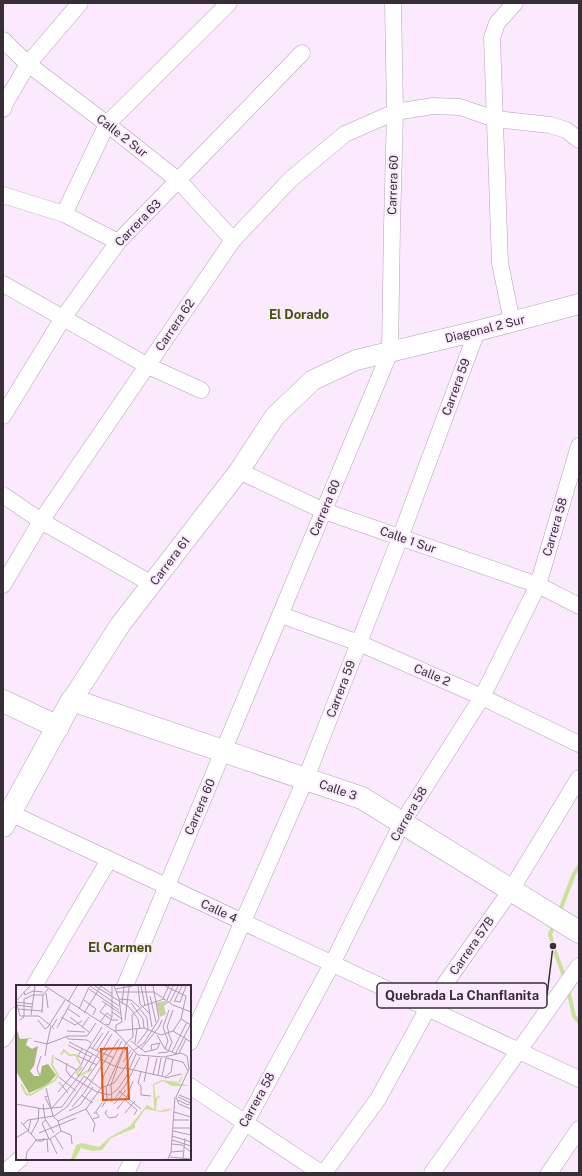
<svg xmlns="http://www.w3.org/2000/svg" width="582" height="1176" viewBox="0 0 582 1176" font-family="'Public Sans',sans-serif">
	<rect width="100%" height="100%" fill="#fbe9fe"/>
	<g fill="none" stroke-linecap="round" stroke-linejoin="round">
		<g stroke="#c9e297" stroke-width="4">
			<polyline points="559,913 574,874 579,866"/>
			<polyline points="554,925 550,934 553,946 565,979"/>
			<polyline points="568,989 574,1016 579,1022"/>
		</g>
		<g stroke="#b7a1b9" stroke-width="17">
			<g id="minor">
				<polyline points="3,40 28,64 107,124 179,181 233,240"/>
				<polyline points="3,109 4,105 28,64 80,3"/>
				<polyline points="3,195 64,214 118,242"/>
				<polyline points="64,214 107,124 229,3"/>
				<polyline points="3,284 148,366 201,390"/>
				<polyline points="512,322 500,263 492,38 497,23 515,3"/>
				<polyline points="3,416 63,318 118,242 302,53"/>
				<polyline points="239,471 324,511 538,585 579,606"/>
				<polyline points="3,495 41,521 152,584"/>
				<polyline points="3,585 41,521 233,240 291,179 345,134 395,112 433,106 460,107 495,119 550,125 566,130 579,140"/>
				<polyline points="281,615 359,643 482,697 579,744"/>
				<polyline points="10,813 579,1079"/>
				<polyline points="34,986 109,860"/>
				<polyline points="125,986 390,352 392,226 395,112 393,3"/>
				<polyline points="3,1039 17,1015"/>
				<polyline points="190,1042 306,778 400,538 477,331"/>
				<polyline points="190,1086 321,1173"/>
				<polyline points="4,1173 20,1159"/>
				<polyline points="126,1173 133,1159"/>
				<polyline points="214,1173 246,1122 332,964 402,823 482,697 538,585 579,446"/>
				<polyline points="324,1173 378,1099 428,1008 511,890 579,778"/>
				<polyline points="432,1173 579,966"/>
				<polyline points="549,1173 579,1129"/>
			</g>
		</g>
		<g stroke="#b7a1b9" stroke-width="21">
			<polyline id="tertiary" points="72,700 120,625 239,471 275,416 313,380 356,360 477,331 579,304"/>
		</g>
		<g stroke="#b7a1b9" stroke-width="23">
			<g id="secondary">
				<polyline points="3,701 58,727"/>
				<polyline points="3,826 72,700 362,798 579,932"/>
			</g>
		</g>
		<use href="#minor" stroke="#fff" stroke-width="16"/>
		<use href="#tertiary" stroke="#fff" stroke-width="20"/>
		<use href="#secondary" stroke="#fff" stroke-width="22"/>
	</g>
	<g text-anchor="middle" stroke-width="4" stroke-linejoin="round" paint-order="stroke">
		<g font-size="12" fill="#372e38" stroke="#fbe9fe">
			<text transform="translate(122 136) rotate(38)" y="4">Calle 2 Sur</text>
			<text transform="translate(393 185) rotate(-88)" y="4">Carrera 60</text>
			<text transform="translate(138 223) rotate(-46)" y="4">Carrera 63</text>
			<text transform="translate(175 325) rotate(-56)" y="4">Carrera 62</text>
			<text transform="translate(485 329) rotate(-14)" y="4">Diagonal 2 Sur</text>
			<text transform="translate(456 387) rotate(-70)" y="4">Carrera 59</text>
			<text transform="translate(325 508) rotate(-67)" y="4">Carrera 60</text>
			<text transform="translate(555 527) rotate(-74)" y="4">Carrera 58</text>
			<text transform="translate(408 540) rotate(19)" y="4">Calle 1 Sur</text>
			<text transform="translate(170 561) rotate(-53)" y="4">Carrera 61</text>
			<text transform="translate(432 675) rotate(23)" y="4">Calle 2</text>
			<text transform="translate(341 689) rotate(-69)" y="4">Carrera 59</text>
			<text transform="translate(338 790) rotate(19)" y="4">Calle 3</text>
			<text transform="translate(200 807) rotate(-67)" y="4">Carrera 60</text>
			<text transform="translate(409 814) rotate(-60)" y="4">Carrera 58</text>
			<text transform="translate(219 911) rotate(25)" y="4">Calle 4</text>
			<text transform="translate(472 946) rotate(-55)" y="4">Carrera 57B</text>
			<text transform="translate(257 1100) rotate(-61)" y="4">Carrera 58</text>
		</g>
		<g font-size="13" font-weight="bold" fill="#425505" stroke="#fbe9fe">
			<text x="299" y="319">El Dorado</text>
			<text x="120" y="952">El Carmen</text>
		</g>
	</g>
	<g transform="translate(16 985)">
		<rect width="175" height="175" fill="#fbe9fe"/>
		<path d="M148,16L153,17L148,21L150,29L144,32L140,18Z" fill="#c3d4a2"/>
		<path d="M0,42L4,54L17,53L12,54L10,60L16,64L22,61L18,81L14,86L18,91H24L26,81L32,79L40,90L31,100L13,108L0,86Z" fill="#a3bb71"/>
		<path d="M165,88L167,90L166,92L165,96L164,97L160,98L175,101H156L147,96L138,100L140,114L142,110L144,112L141,114L140,125L146,126L150,122L148,125L156,123L152,126L146,127L140,126L129,124L119,139V143L95,153L86,165L76,166L65,163L59,174H55L60,160L66,158L83,162L94,152L114,141L131,120L138,124L137,99L146,95L162,97L166,91Z" fill="#c9e297"/>
		<path fill="none" stroke="#c9e297" stroke-width="2" d="M45,70L48,65L53,70H60L64,79M66,82L61,88L63,91L76,84M5,99L10,109L15,110L39,95L42,90L36,80L37,70"/>
		<path fill="none" stroke="#ad9eaf" stroke-width="1" d="M29,1L100,47L122,70L148,72L165,68L171,71L173,84L160,112L163,119L175,124M74,1L103,21M79,1L113,22L122,34L124,44M85,1L96,9M98,1L103,14L106,37L100,40V45M122,1L124,19L134,29M125,1L129,21M129,1L136,42M149,1L170,11L165,34L175,40M73,4L103,25M99,4L117,1M8,7L9,10L17,6L27,7M100,7H138L157,20L175,27M30,8L32,23M134,11L140,37M147,13L153,1M8,14L17,10H27M103,14L115,15L123,22M68,15L80,24L77,30M151,15L157,1M0,16L4,31H23L35,41L31,59M0,16L14,1M86,16L105,29M159,16L164,17L170,1M0,17L16,19M52,17L61,1M154,17L162,1M158,17L166,1M115,18L127,34L128,43M90,19L84,27L96,35H102M106,19L108,1M1,20L16,22M51,23L64,32M2,24L26,26M63,24L73,2M96,27L106,34M26,28L27,10L32,4M68,28L85,1M15,30L19,1M45,32L59,40L66,36M54,32L74,48M4,35L8,32V14M22,35L29,44L32,42L49,15M109,35L113,2M84,37L91,28L96,32M90,39L93,40L96,32V1M66,42L73,32M86,42L71,66L96,80L108,84L117,67M41,43L54,19M38,44L36,42L41,34M51,46L69,47M98,46L128,43L145,50L157,46L165,34M157,46L175,57M153,47L151,42L157,25M141,50L149,64L161,69M50,51L52,54L71,55L75,58M18,56L31,59L29,71M115,56L129,67L141,64L144,58M110,58L117,52L116,30L127,21L148,14M119,58L121,44M31,59L52,51H71L80,38M121,59L132,45L131,33L124,24M52,60L75,72M73,62L98,73M66,64L62,71L81,80M76,64L87,48M125,64L143,42L146,35M149,64L152,56L147,42L153,25M80,66L93,46M117,66L128,58L143,34L137,1M136,66L135,60L144,58M156,67L171,37M85,68L96,49M142,68L152,67L156,57L152,47M163,68L170,54M159,70L175,38M39,73L61,85M150,73L167,77L172,86M107,77L115,65M51,78L50,85L54,91L81,107L94,110L102,104L110,92L120,69M109,83L149,92L155,87L157,74M72,86L83,67M125,87L122,98L125,101V110L135,111M137,90L141,73M142,90L145,73M24,91L21,84L25,71M146,91L150,73M43,92L60,106M149,93L165,89M43,97L52,108M128,97L133,72M91,101L110,58M30,103L37,131L42,136L45,146L55,150L56,159M85,103L98,98L108,84M103,106L125,124M42,107L65,80L71,66L53,57M65,110L77,118M163,110L175,115M32,111L29,112L35,124M162,112L175,118M99,113L109,101L124,72M109,115L121,125L118,130M162,115L172,120L175,118M96,117L95,100L106,69L112,61M0,119L27,124L46,122L68,91L84,103M27,119L29,134L38,148M98,119L110,105M56,122L68,108L103,54M86,122L91,114L90,101M36,123L60,95L77,69M70,124L79,139L77,147M101,124L111,112L117,96M91,125L89,128L93,133L100,132L102,129M53,126L64,120L77,102M158,127L175,132M109,128L119,116M78,129L86,118M77,134L83,132L80,127M30,135L26,138L33,154M158,135H173M42,136L70,124L85,103L88,90L106,56M5,137L21,156H27L28,153M7,140L12,135L38,131L51,122L93,62M157,143H175M157,146L175,150M12,147L15,134M23,148L60,133M15,149L22,136L23,123M39,151L47,164M156,151L175,157M0,153L11,146M31,154L32,167M34,154L41,169M156,155L175,161M156,159L166,160L175,167M155,167L167,166M154,172L174,174M10,174L11,167L20,155L34,154L45,146M152,174L155,167L159,112M167,174L169,153"/>
		<path fill="#e8590c" fill-opacity="0.15" stroke="#e8590c" stroke-width="2" d="M111,63L113,114L87,115L85,64Z"/>
		<rect width="175" height="175" fill="none" stroke="#372e38" stroke-width="2"/>
	</g>
	<path fill="none" stroke="#372e38" stroke-width="1.5" d="M553 946L547 995"/>
	<circle fill="#372e38" stroke="#fbe9fe" stroke-width="1.5" cx="553" cy="946" r="4"/>
	<rect fill="#fbe9fe" stroke="#372e38" stroke-width="1.5" x="377" y="983" width="170" height="25" rx="4"/>
	<g font-size="13" text-anchor="middle" font-weight="bold" fill="#372e38">
		<text x="462" y="1000">Quebrada La Chanflanita</text>
	</g>
	<rect width="582" height="1176" fill="none" stroke="#372e38" stroke-width="8"/>
</svg>
